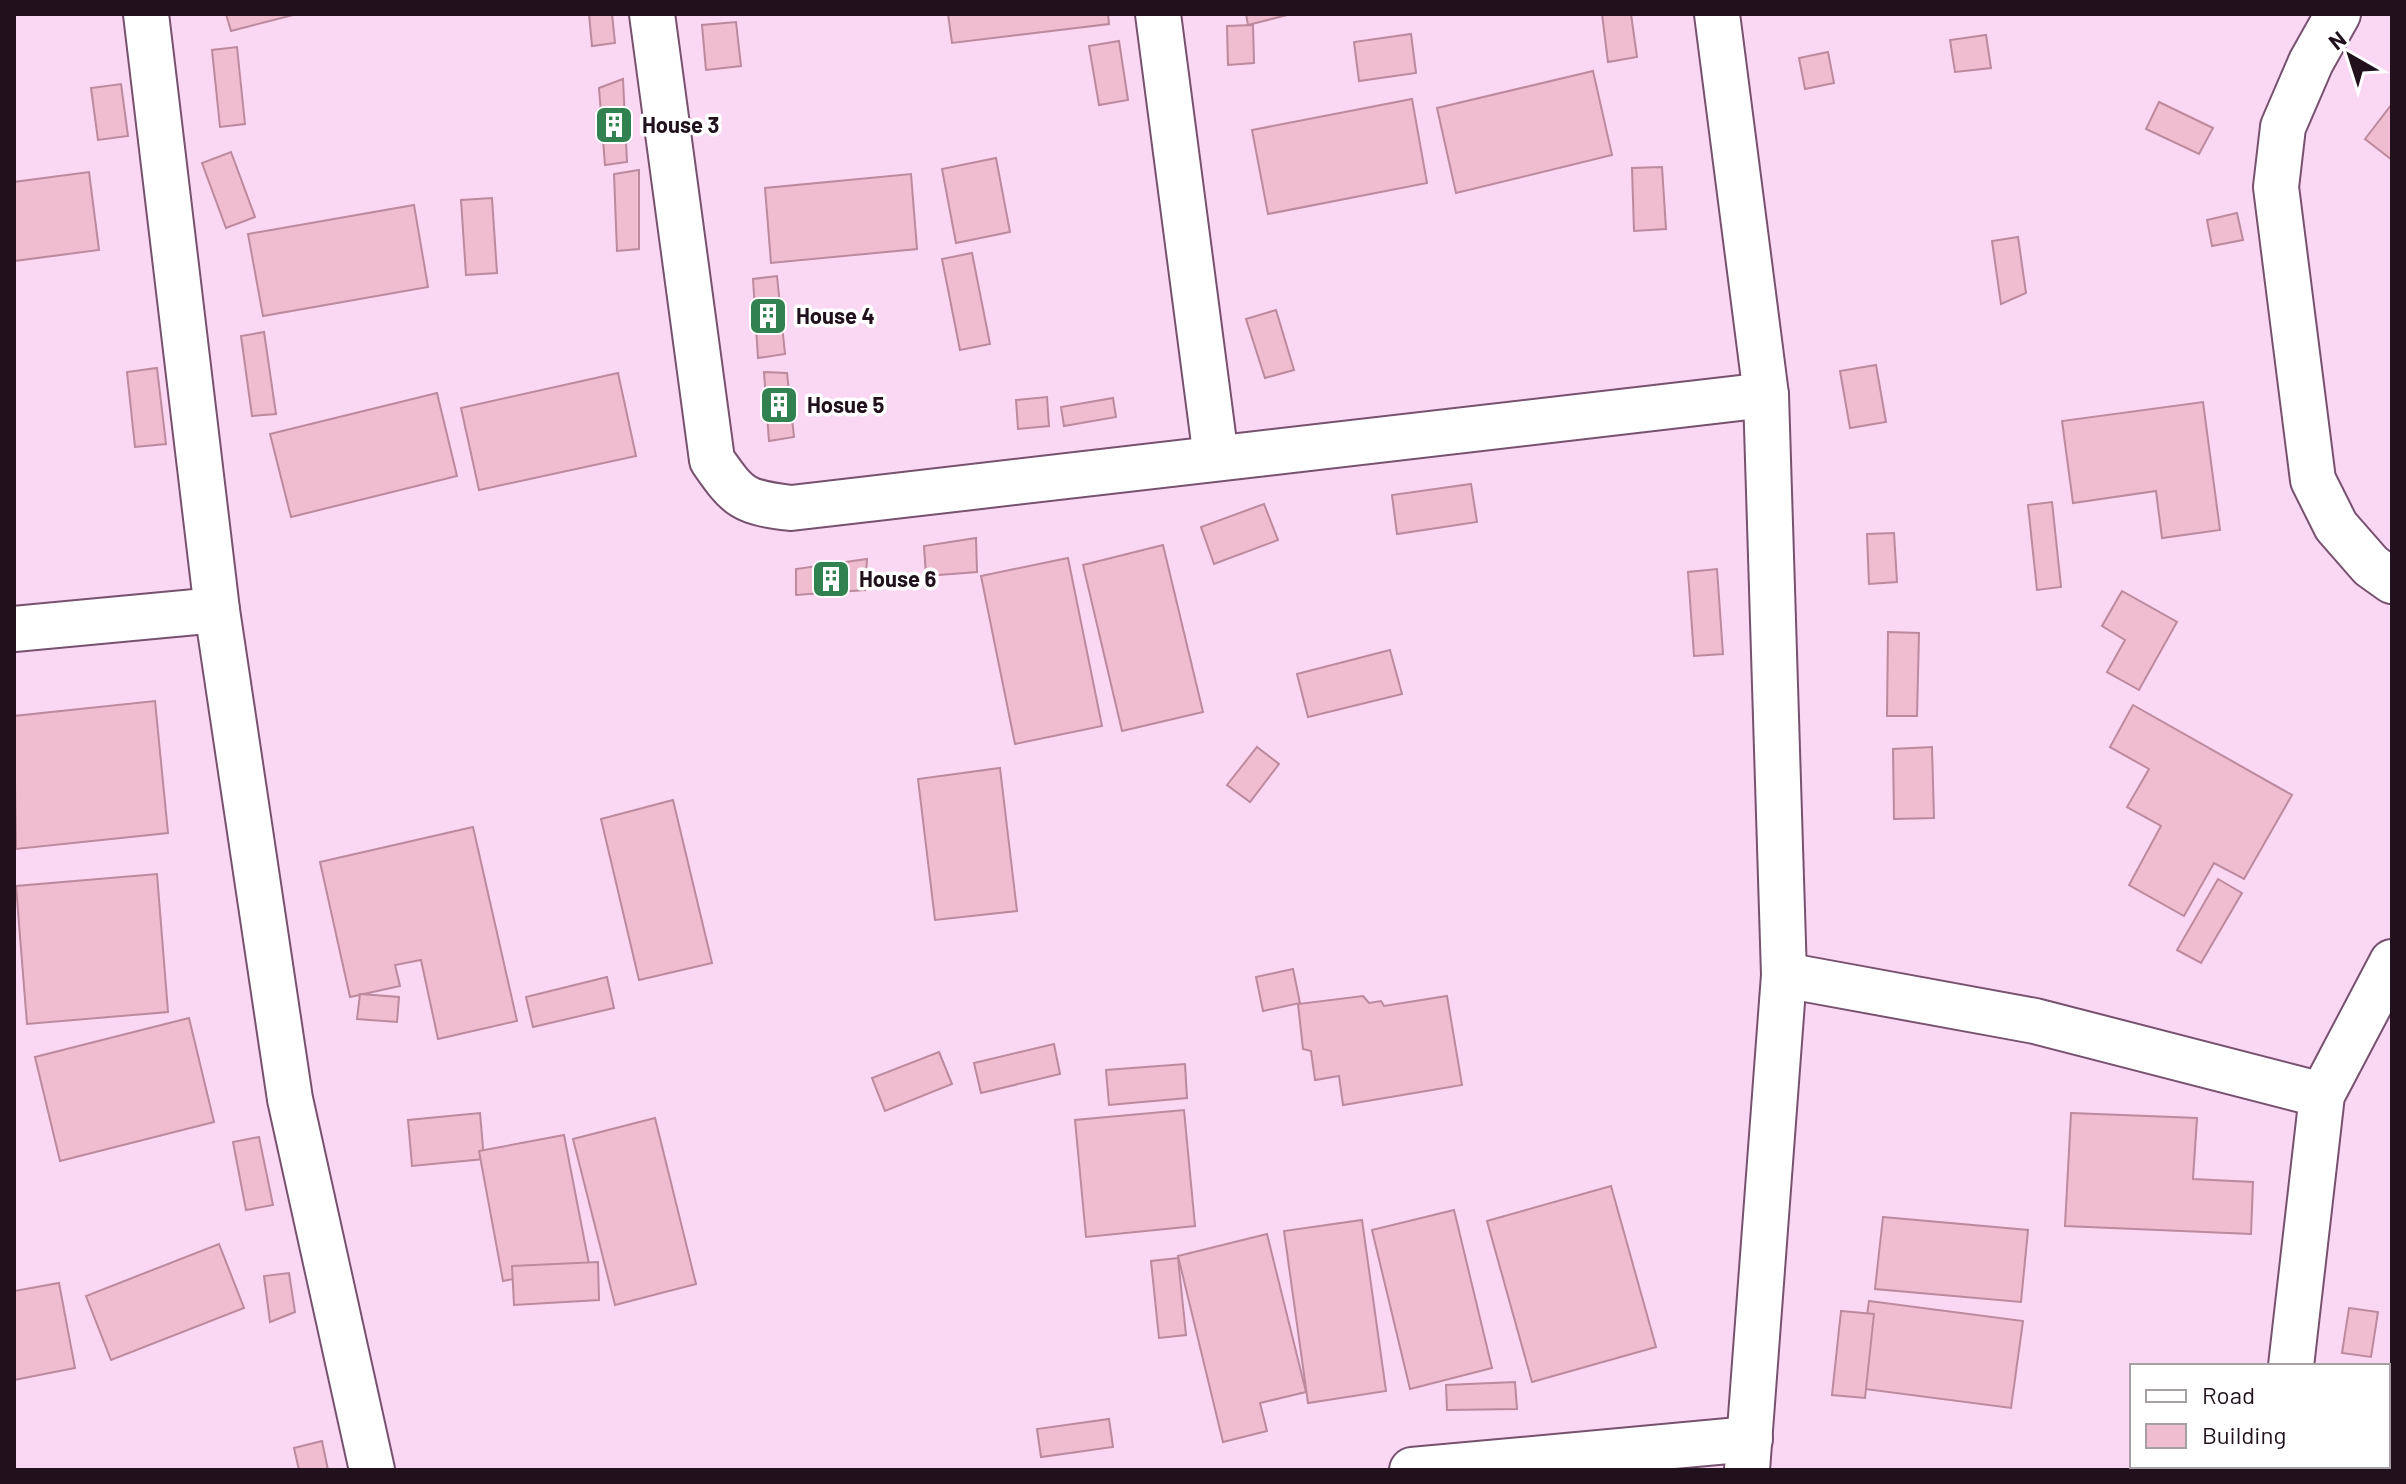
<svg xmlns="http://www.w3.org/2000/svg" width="2406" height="1484" viewBox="0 0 2406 1484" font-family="Barlow,sans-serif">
	<rect width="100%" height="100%" fill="#fad7f2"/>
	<g fill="#f0bdd0" stroke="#bc899d" stroke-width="2">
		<polygon points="226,14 297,14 231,31"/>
		<polygon points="589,14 612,14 615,43 592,46"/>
		<polygon points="948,14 1108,14 1109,24 952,43"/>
		<polygon points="1246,14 1291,14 1248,25"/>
		<polygon points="1602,14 1631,14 1637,57 1608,62"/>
		<polygon points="736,22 741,66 706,70 702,25"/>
		<polygon points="1253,25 1254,63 1228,65 1227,26"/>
		<polygon points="1411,34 1416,73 1359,81 1354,42"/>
		<polygon points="1986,35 1991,68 1955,72 1950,40"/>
		<polygon points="1119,41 1128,100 1099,105 1089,46"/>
		<polygon points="237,47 245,124 220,127 212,50"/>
		<polygon points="1828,52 1834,83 1805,89 1799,58"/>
		<polygon points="1593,71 1612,155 1456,193 1437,108"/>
		<polygon points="623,79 627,162 605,165 599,88"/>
		<polygon points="121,84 128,136 98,140 91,88"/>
		<polygon points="1412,99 1427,183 1268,214 1252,130"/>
		<polygon points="2159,102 2213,128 2199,154 2146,129"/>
		<polygon points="2392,104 2392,160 2365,139"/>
		<polygon points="231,152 255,217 226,228 202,163"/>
		<polygon points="996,158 1010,232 956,243 942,169"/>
		<polygon points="1662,167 1666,229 1634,231 1632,168"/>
		<polygon points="639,170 639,249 617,251 614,174"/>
		<polygon points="89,172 99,250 14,261 14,182"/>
		<polygon points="911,174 917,249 771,263 765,188"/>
		<polygon points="492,198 497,273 466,275 461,200"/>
		<polygon points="414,205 428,287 263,316 248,234"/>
		<polygon points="2237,213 2243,240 2212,246 2207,220"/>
		<polygon points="2018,237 2026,293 2001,304 1992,241"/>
		<polygon points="972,253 990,344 960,350 942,259"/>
		<polygon points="777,276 785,354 758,358 753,279"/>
		<polygon points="1276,310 1294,370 1265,378 1246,319"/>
		<polygon points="264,332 276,414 252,416 241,336"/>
		<polygon points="1876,365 1886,422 1850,428 1840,371"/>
		<polygon points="157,368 166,444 135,447 127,372"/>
		<polygon points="764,372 787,373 794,437 769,441"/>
		<polygon points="618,373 636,456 479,490 461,408"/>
		<polygon points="437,393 457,476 291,517 270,434"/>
		<polygon points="1047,397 1049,426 1018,429 1016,400"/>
		<polygon points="1113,398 1116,417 1064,426 1061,407"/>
		<polygon points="2203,402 2220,530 2162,538 2156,491 2073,503 2062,421"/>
		<polygon points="1471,484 1477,522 1397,534 1392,495"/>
		<polygon points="2052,502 2061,587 2037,590 2028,505"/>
		<polygon points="1264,504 1278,540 1214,564 1201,527"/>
		<polygon points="1894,533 1897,582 1869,584 1867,534"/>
		<polygon points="976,538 977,572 926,576 924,546"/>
		<polygon points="1163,545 1203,712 1122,731 1083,565"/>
		<polygon points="1068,558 1102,726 1015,744 981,576"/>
		<polygon points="867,559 865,590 796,595 796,569"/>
		<polygon points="1717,569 1723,654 1694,656 1688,572"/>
		<polygon points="2122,591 2177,622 2139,690 2107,672 2125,640 2102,626"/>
		<polygon points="1888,632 1919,633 1917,716 1887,716"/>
		<polygon points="1390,650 1402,694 1308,717 1297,674"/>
		<polygon points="155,701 168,833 16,849 14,716"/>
		<polygon points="2133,705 2292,795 2244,879 2214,863 2184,916 2129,885 2161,826 2127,807 2149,769 2110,747"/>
		<polygon points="1257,747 1279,764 1250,802 1227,785"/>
		<polygon points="1932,747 1934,818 1894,819 1893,749"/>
		<polygon points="1000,768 1017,911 935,920 918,779"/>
		<polygon points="673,800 712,963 639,980 601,819"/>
		<polygon points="473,827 517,1021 438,1039 421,960 395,965 400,986 350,997 320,862"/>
		<polygon points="157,874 168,1012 27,1024 16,886"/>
		<polygon points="2218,879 2242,893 2201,963 2177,950"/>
		<polygon points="1293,969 1300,1003 1263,1011 1256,977"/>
		<polygon points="607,977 614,1008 533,1027 526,997"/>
		<polygon points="360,994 399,997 397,1022 357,1019"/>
		<polygon points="1363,996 1369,1003 1381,1001 1384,1006 1447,996 1462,1085 1343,1105 1339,1076 1315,1080 1311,1051 1303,1049 1298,1004"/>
		<polygon points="189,1018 214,1122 60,1161 35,1057"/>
		<polygon points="1054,1044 1060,1074 981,1093 974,1063"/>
		<polygon points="939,1052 952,1084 885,1111 872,1078"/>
		<polygon points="1185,1064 1187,1098 1109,1105 1106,1070"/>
		<polygon points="1184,1110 1195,1226 1086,1237 1075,1120"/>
		<polygon points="480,1113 484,1159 412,1166 408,1120"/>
		<polygon points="2071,1113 2197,1118 2193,1179 2253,1182 2251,1234 2065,1226"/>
		<polygon points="655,1118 696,1284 615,1305 573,1139"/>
		<polygon points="564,1135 589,1264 503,1281 479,1151"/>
		<polygon points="259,1137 273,1205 246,1210 233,1142"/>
		<polygon points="1611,1186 1656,1347 1532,1382 1487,1221"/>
		<polygon points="1454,1210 1492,1368 1410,1389 1372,1230"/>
		<polygon points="1883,1217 2028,1230 2021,1302 1875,1289"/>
		<polygon points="1362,1220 1386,1391 1308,1403 1284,1231"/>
		<polygon points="1267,1234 1306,1392 1260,1403 1267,1431 1223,1442 1178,1256"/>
		<polygon points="219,1244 244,1308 111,1360 86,1296"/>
		<polygon points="1178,1258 1186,1335 1159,1338 1151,1261"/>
		<polygon points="598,1262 599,1300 514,1305 512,1266"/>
		<polygon points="289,1273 295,1312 270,1322 264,1276"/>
		<polygon points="59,1283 75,1368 14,1380 14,1291"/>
		<polygon points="1869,1301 2023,1321 2011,1408 1857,1388"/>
		<polygon points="2349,1308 2378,1312 2371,1357 2342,1353"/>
		<polygon points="1841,1311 1874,1314 1865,1398 1832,1395"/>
		<polygon points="1515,1382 1517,1409 1447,1410 1446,1385"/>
		<polygon points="1109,1419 1113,1447 1041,1457 1037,1429"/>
		<polygon points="322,1441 328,1470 299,1470 294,1448"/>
	</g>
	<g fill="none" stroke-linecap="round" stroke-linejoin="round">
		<g stroke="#775170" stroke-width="48">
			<g id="minor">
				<polyline points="146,14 217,610 290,1099 372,1470"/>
				<path d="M652,14L712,460C739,499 743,502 791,508L1766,395"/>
				<polyline points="1158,14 1216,458"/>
				<polyline points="1717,14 1766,395 1784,975 1747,1470"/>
				<polyline points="2338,14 2311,62 2283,127 2276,187 2313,480 2336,526 2371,566 2392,581"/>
				<polyline points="14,629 217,610"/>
				<polyline points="1784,975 2035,1021 2322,1095"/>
				<polyline points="2291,1366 2322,1095 2392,962"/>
				<polyline points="1412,1470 1750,1439"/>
				<polyline points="2278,1470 2279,1466"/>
			</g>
		</g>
		<use href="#minor" stroke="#fff" stroke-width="44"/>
	</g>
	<defs>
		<g id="building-square" transform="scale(2)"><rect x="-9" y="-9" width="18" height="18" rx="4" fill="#328151" stroke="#fff"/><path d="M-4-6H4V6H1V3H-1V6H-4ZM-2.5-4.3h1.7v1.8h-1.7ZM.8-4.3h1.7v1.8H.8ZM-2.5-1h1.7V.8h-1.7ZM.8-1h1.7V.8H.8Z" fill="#fff"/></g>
	</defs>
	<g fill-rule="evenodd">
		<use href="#building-square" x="614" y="125"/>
		<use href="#building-square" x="768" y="316"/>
		<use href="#building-square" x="779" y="405"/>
		<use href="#building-square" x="831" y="579"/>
	</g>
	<g text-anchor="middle" stroke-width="7" stroke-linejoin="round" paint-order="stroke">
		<g font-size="22" font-weight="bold" fill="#20111d" stroke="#fff" text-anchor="start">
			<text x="642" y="133">House 3</text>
			<text x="796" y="324">House 4</text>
			<text x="807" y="413">Hosue 5</text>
			<text x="859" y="587">House 6</text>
		</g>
	</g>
	<rect width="2406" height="1484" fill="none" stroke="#20111d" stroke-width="32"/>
	<rect x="2130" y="1364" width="260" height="104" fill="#ffffff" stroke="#a6a0a5" stroke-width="2"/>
	<rect x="2146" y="1390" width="40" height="12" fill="#ffffff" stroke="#a6a0a5" stroke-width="2"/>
	<text x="2202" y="1404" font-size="24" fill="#20111d">Road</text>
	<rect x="2146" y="1424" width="40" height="24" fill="#f0bdd0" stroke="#a6a0a5" stroke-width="2"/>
	<text x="2202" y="1444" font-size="24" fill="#20111d">Building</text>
	<g transform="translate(2350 56) rotate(321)" stroke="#ffffff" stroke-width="6" paint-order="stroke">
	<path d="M0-6L14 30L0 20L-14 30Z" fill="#20111d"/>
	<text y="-12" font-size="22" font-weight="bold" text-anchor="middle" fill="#20111d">N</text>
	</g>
</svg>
